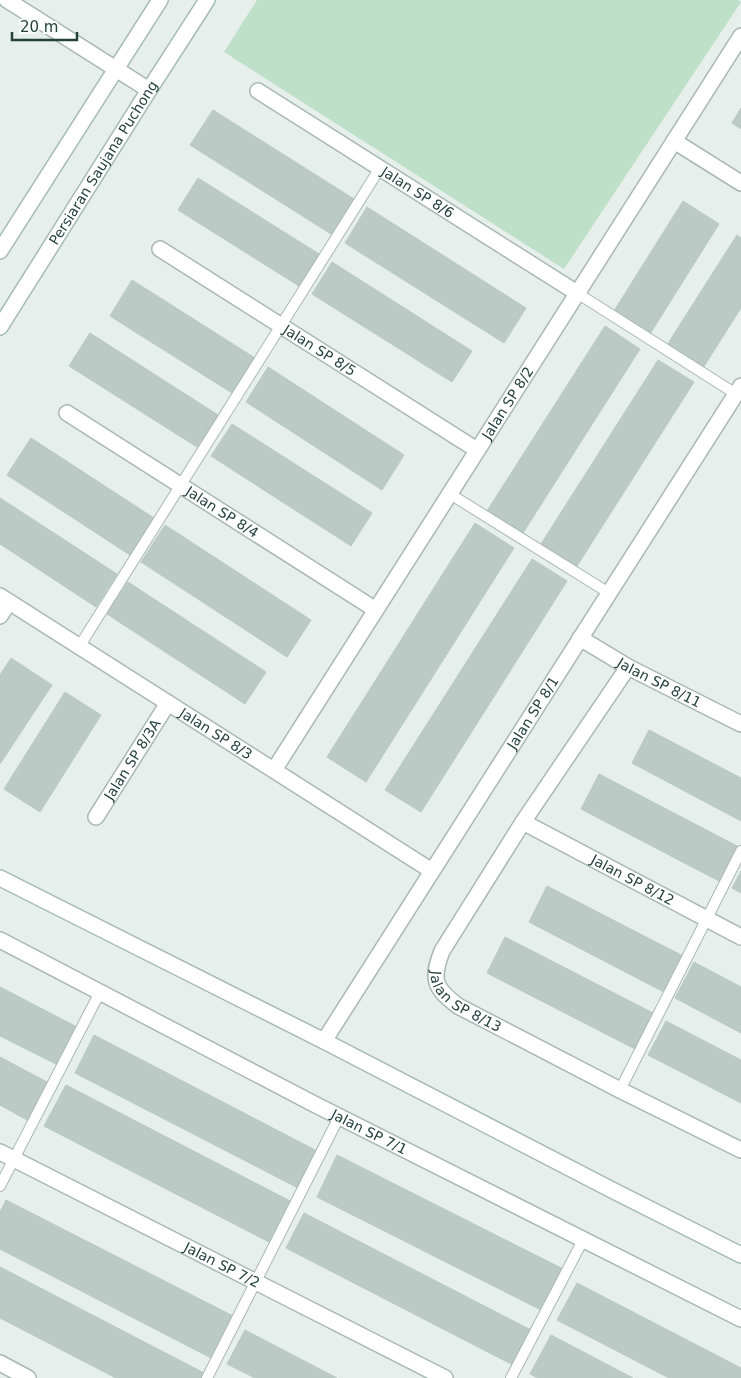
<svg xmlns="http://www.w3.org/2000/svg" width="741" height="1378" viewBox="0 0 741 1378" font-family="'DejaVu Sans',sans-serif">
	<rect width="100%" height="100%" fill="#e6efeb"/>
	<polygon fill="#bfe0c8" points="257,0 738,0 741,2 564,269 224,52"/>
	<g fill="#bbcac4" stroke="#b8c9c2">
		<polygon points="741,108 741,129 732,123"/>
		<polygon points="213,110 354,199 331,234 190,145"/>
		<polygon points="198,178 319,254 299,286 178,210"/>
		<polygon points="683,201 719,224 650,334 614,311"/>
		<polygon points="367,207 526,308 504,343 345,243"/>
		<polygon points="737,235 741,238 741,308 703,368 667,345"/>
		<polygon points="332,262 472,351 452,382 312,294"/>
		<polygon points="132,280 255,358 232,393 110,316"/>
		<polygon points="605,326 640,349 523,533 487,511"/>
		<polygon points="90,333 218,415 197,447 69,366"/>
		<polygon points="658,360 694,382 577,566 541,544"/>
		<polygon points="268,367 404,455 382,490 246,402"/>
		<polygon points="232,424 372,513 351,546 211,456"/>
		<polygon points="31,438 154,518 130,555 7,475"/>
		<polygon points="0,498 117,574 96,607 0,544"/>
		<polygon points="475,523 514,548 366,782 327,757"/>
		<polygon points="165,525 311,620 287,657 141,562"/>
		<polygon points="532,559 567,581 421,812 385,790"/>
		<polygon points="128,582 266,672 245,704 107,614"/>
		<polygon points="11,658 52,685 0,764 0,675"/>
		<polygon points="65,692 101,715 40,812 4,789"/>
		<polygon points="649,730 741,778 741,821 632,763"/>
		<polygon points="599,774 737,846 719,881 581,809"/>
		<polygon points="741,871 741,893 732,888"/>
		<polygon points="547,886 683,956 664,992 529,922"/>
		<polygon points="505,937 653,1013 635,1049 487,973"/>
		<polygon points="694,962 741,987 741,1033 675,998"/>
		<polygon points="0,987 79,1028 60,1066 0,1036"/>
		<polygon points="666,1021 741,1060 741,1103 648,1055"/>
		<polygon points="94,1035 317,1151 298,1188 75,1073"/>
		<polygon points="0,1057 47,1082 27,1120 0,1105"/>
		<polygon points="66,1085 292,1202 271,1243 44,1126"/>
		<polygon points="337,1155 565,1270 543,1311 317,1197"/>
		<polygon points="6,1200 235,1317 213,1359 0,1249 0,1212"/>
		<polygon points="304,1213 531,1330 513,1365 286,1248"/>
		<polygon points="0,1267 206,1374 203,1378 116,1378 0,1318"/>
		<polygon points="577,1283 741,1368 741,1378 669,1378 557,1320"/>
		<polygon points="245,1330 337,1378 255,1378 227,1364"/>
		<polygon points="551,1335 633,1378 538,1378 530,1374"/>
	</g>
	<g fill="none" stroke-linecap="round" stroke-linejoin="round">
		<g stroke="#a8b8b2" stroke-width="12">
			<g id="lane">
				<polyline points="577,293 736,394"/>
				<polyline points="450,494 609,593"/>
				<polyline points="79,647 380,168"/>
				<polyline points="620,1090 741,851"/>
				<polyline points="0,1186 100,992"/>
				<polyline points="207,1378 339,1117"/>
				<polyline points="511,1378 583,1240"/>
			</g>
		</g>
		<g stroke="#a8b8b2" stroke-width="18">
			<g id="street">
				<polyline points="7,0 149,90"/>
				<path id="s1" d="M258,91L577,293"/>
				<polyline points="674,141 741,183"/>
				<path id="s2" d="M160,249L477,450"/>
				<path id="s3" d="M67,413L376,610"/>
				<path id="s4" d="M0,596L432,871"/>
				<polyline points="0,616 9,602"/>
				<path id="s5" d="M580,638L628,667L741,724"/>
				<path id="s6" d="M628,667L523,822L442,951C431,979 434,988 458,1006L620,1090L741,1150"/>
				<path id="s7" d="M274,770L741,36"/>
				<path id="s8" d="M96,817L168,703"/>
				<path id="s9" d="M523,822L741,937"/>
				<path id="s10" d="M0,940L314,1104L741,1319"/>
				<path id="s11" d="M324,1041L741,386"/>
				<path id="s12" d="M0,1152L445,1378"/>
				<polyline points="0,1363 28,1378"/>
			</g>
		</g>
		<g stroke="#a4bbb3" stroke-width="18">
			<g id="secondary">
				<polyline points="0,251 160,0"/>
				<path id="s13" d="M0,327L149,90L207,0"/>
				<polyline points="0,878 324,1041 612,1190 741,1255"/>
			</g>
		</g>
		<use href="#lane" stroke="#fff" stroke-width="10"/>
		<use href="#street" stroke="#fff" stroke-width="15"/>
		<use href="#secondary" stroke="#fff" stroke-width="15"/>
	</g>
	<g text-anchor="middle" stroke-width="4" stroke-linejoin="round" paint-order="stroke">
		<g font-size="14" fill="#24423a" stroke="#f7fbf9">
			<text dy="5" stroke="none"><textPath href="#s13" startOffset="194">Persiaran Saujana Puchong</textPath></text>
			<text dy="5" stroke="none"><textPath href="#s1" startOffset="189">Jalan SP 8/6</textPath></text>
			<text dy="5" stroke="none"><textPath href="#s2" startOffset="189">Jalan SP 8/5</textPath></text>
			<text dy="5" stroke="none"><textPath href="#s7" startOffset="435">Jalan SP 8/2</textPath></text>
			<text dy="5" stroke="none"><textPath href="#s3" startOffset="184">Jalan SP 8/4</textPath></text>
			<text dy="5" stroke="none"><textPath href="#s5" startOffset="91">Jalan SP 8/11</textPath></text>
			<text dy="5" stroke="none"><textPath href="#s11" startOffset="389">Jalan SP 8/1</textPath></text>
			<text dy="5" stroke="none"><textPath href="#s4" startOffset="256">Jalan SP 8/3</textPath></text>
			<text dy="5" stroke="none"><textPath href="#s8" startOffset="68">Jalan SP 8/3A</textPath></text>
			<text dy="5" stroke="none"><textPath href="#s9" startOffset="124">Jalan SP 8/12</textPath></text>
			<text dy="5" stroke="none"><textPath href="#s6" startOffset="406">Jalan SP 8/13</textPath></text>
			<text dy="5" stroke="none"><textPath href="#s10" startOffset="416">Jalan SP 7/1</textPath></text>
			<text dy="5" stroke="none"><textPath href="#s12" startOffset="249">Jalan SP 7/2</textPath></text>
		</g>
	</g>
	<path d="M12 32v8h65v-8" fill="none" stroke="#24423a" stroke-width="2.5"/>
	<text x="20" y="32" font-size="15" fill="#24423a" stroke="#f7fbf9" stroke-width="4" paint-order="stroke">20 m</text>
</svg>
